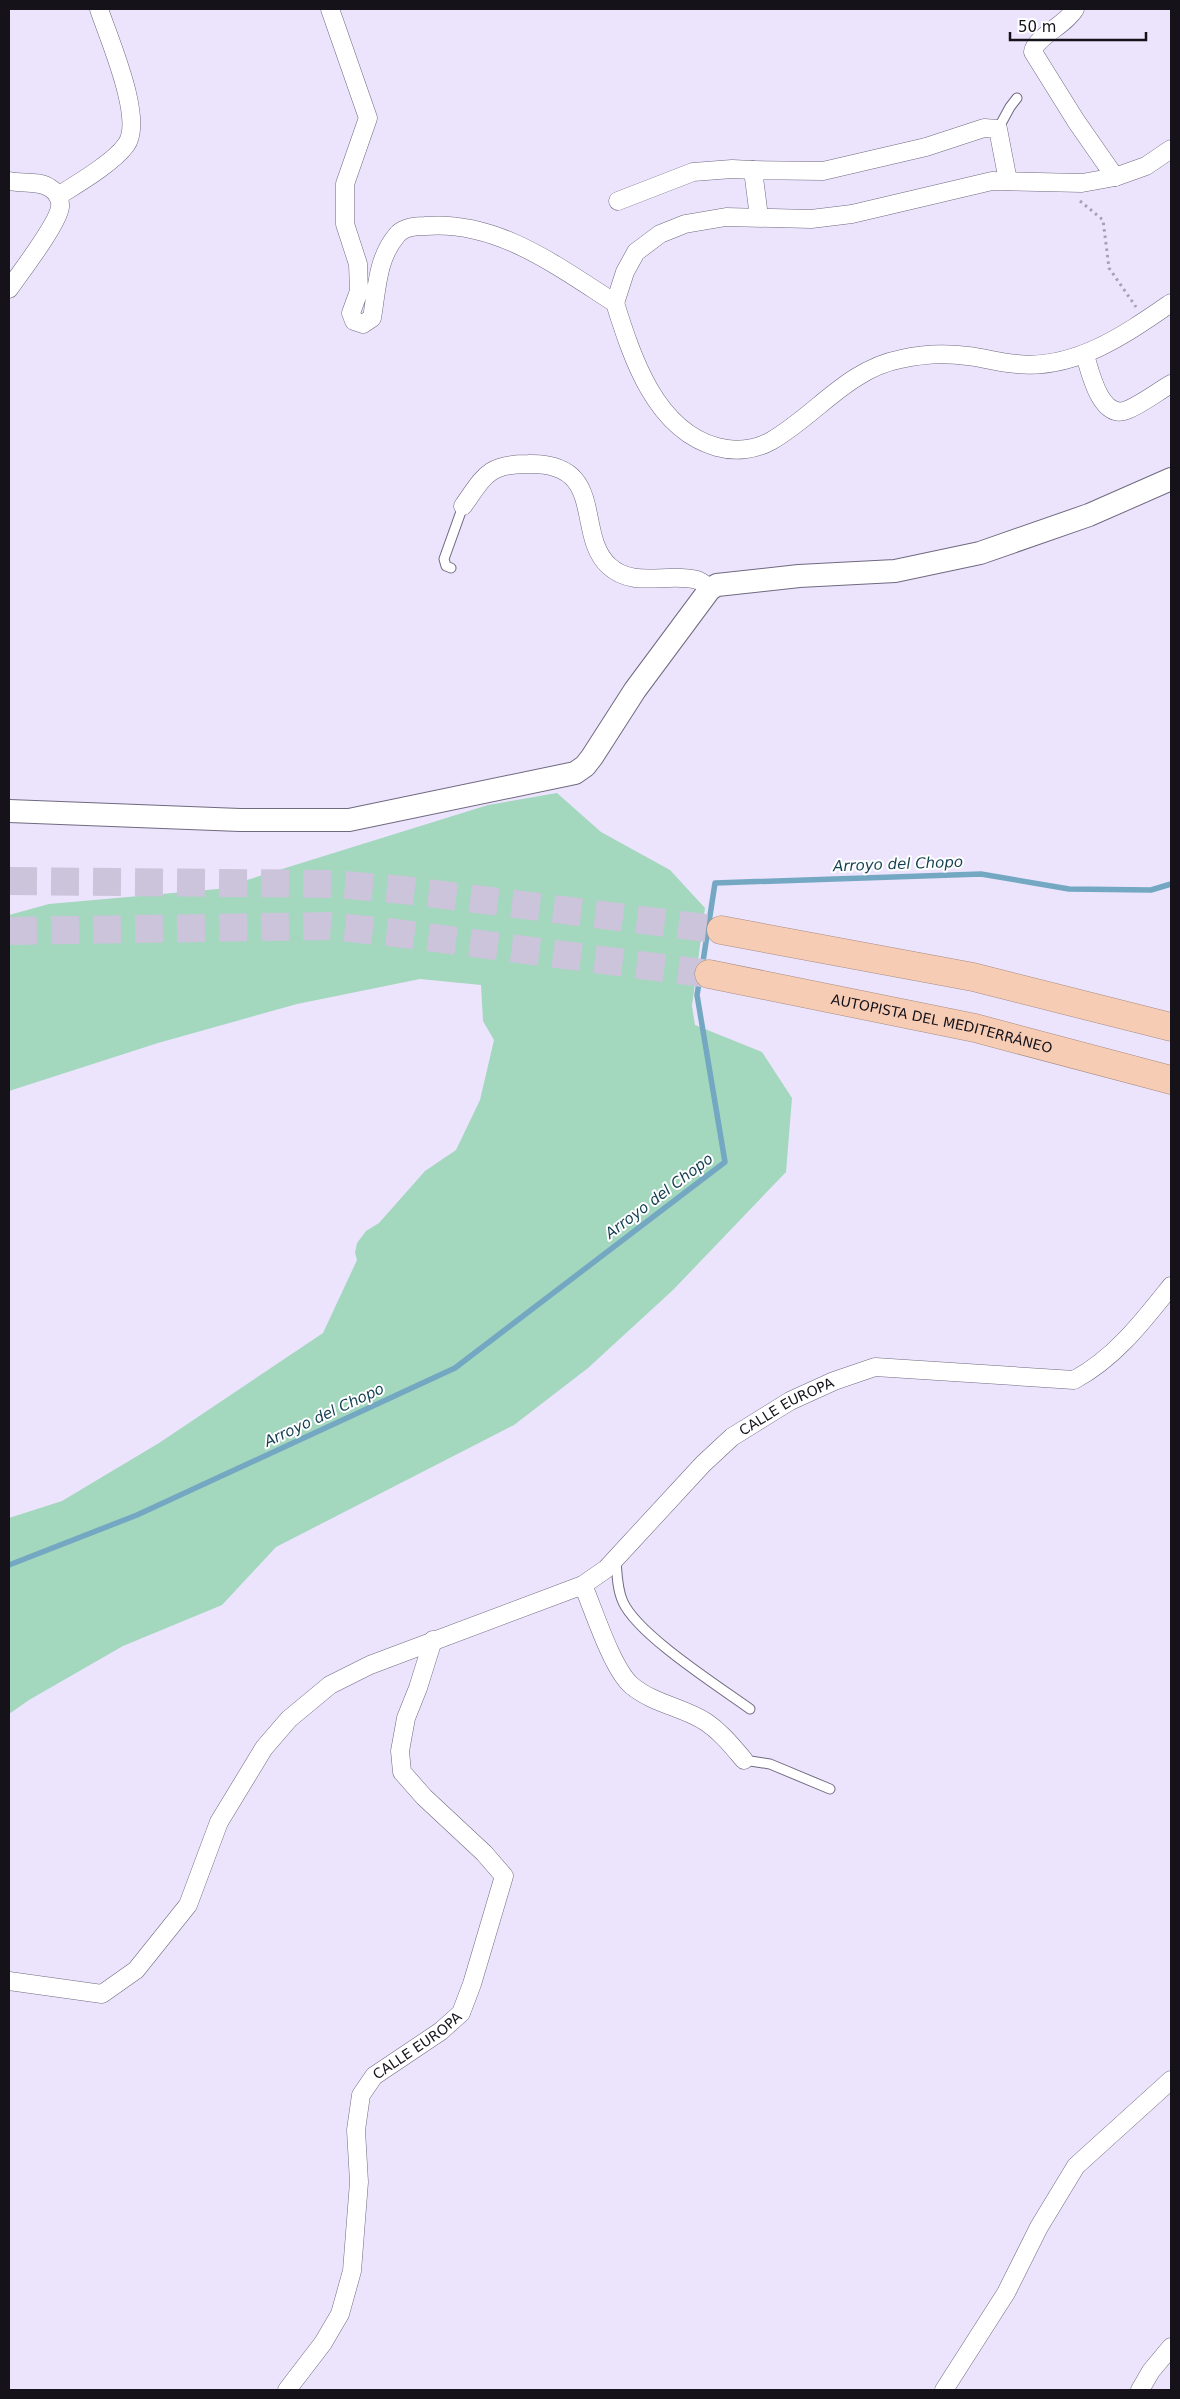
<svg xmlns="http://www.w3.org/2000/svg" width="1180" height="2399" viewBox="0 0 1180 2399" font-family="'DejaVu Sans',sans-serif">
	<rect width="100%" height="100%" fill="#ece4fd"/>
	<polygon fill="#a3d7be" points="557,793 601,832 670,870 705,908 692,1006 695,1025 762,1052 792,1098 786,1172 673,1290 588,1368 514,1425 276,1547 222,1605 123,1646 29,1700 9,1714 9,1518 62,1501 159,1443 323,1333 357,1260 355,1253 357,1243 366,1231 379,1223 425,1171 456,1150 480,1100 494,1040 483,1021 481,985 420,979 297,1004 158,1043 9,1091 9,915 49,904 218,889 488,805"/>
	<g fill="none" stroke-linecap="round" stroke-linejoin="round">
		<g stroke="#74a8c2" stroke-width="5.5">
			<polyline points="702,968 715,883 981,874 1069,889 1151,890 1171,884"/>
			<polyline points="9,1565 137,1515 455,1368 725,1162 697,995 700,977"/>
		</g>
		<g stroke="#ccc4db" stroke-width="28" stroke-dasharray="28 14" stroke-linecap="butt">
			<polyline points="9,881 335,884 403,890 721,930"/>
			<polyline points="9,931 330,926 396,933 709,974"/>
		</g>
		<g stroke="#70697f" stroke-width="11">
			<g id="service">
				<polyline points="998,129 1010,107 1017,98"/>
				<polyline points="451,568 446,566 444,559 463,506"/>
				<path d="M616,1560C617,1573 617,1589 623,1602C638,1635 718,1686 750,1709"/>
				<polyline points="744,1760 770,1764 830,1789"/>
			</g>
		</g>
		<g stroke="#70697f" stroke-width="19">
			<g id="minor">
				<path d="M330,9L368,118L345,184V224L358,264L359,291L351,313L354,321L363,324L372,318C377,289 377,258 397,235C403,227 415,226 425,226C497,220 557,266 615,303C632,357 655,430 717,447C735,452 755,450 771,441C816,415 848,369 901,359C923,354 946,353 968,356C985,358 1001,363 1017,364C1075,370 1126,334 1171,303"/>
				<path d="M1075,9C1065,26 1035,37 1033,52L1076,121L1115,177"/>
				<path d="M9,181C22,184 39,180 50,188C57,192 61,200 60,207C58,224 20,273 9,289"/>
				<path d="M58,196C77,184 113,163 126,145C145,120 108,37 99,9"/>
				<polyline points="618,201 693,172 732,169 753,170"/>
				<polyline points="759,217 753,170 823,171 926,147 984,128 998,129 1008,181"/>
				<polyline points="615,303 625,272 636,252 660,234 685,224 726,217 811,219 852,214 992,181 1082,183 1115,177 1146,166 1171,149"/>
				<path d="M1085,355C1090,372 1101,421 1127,410C1142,404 1157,392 1171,384"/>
				<path d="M463,506C485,475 488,464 528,464C608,462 574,534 609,566C634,589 668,572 697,580C702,581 706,586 710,589"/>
				<path d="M583,1585C594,1611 612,1668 631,1685C653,1704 683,1707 706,1722C721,1732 732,1746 744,1760"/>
				<path id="s1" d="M9,1981L102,1994L136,1970L188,1905L219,1822L264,1748L289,1719L330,1685L370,1665L583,1585L606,1569L703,1464L732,1437L790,1401L834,1381L875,1367L1074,1380C1115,1358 1143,1321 1171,1286"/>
				<path id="s2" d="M287,2390L323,2343L340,2314L352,2271L359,2182L356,2130L361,2095L374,2076L441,2031L461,2013L472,1984L504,1876L484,1853L424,1797L402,1772L400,1751L406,1718L418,1688L433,1640"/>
				<polyline points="944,2390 1006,2293 1039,2227 1076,2166 1171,2080"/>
				<polyline points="1140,2390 1151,2371 1171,2347"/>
			</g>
		</g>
		<g stroke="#70697f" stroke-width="24">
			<polyline id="tertiary" points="9,811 240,820 349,820 575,773 585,766 592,757 635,690 710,589 717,585 799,576 895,571 980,553 1089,515 1171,479"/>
		</g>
		<g stroke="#a78b7f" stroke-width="29">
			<g id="motorway">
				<polyline points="721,930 973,977 1171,1027"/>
				<path id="s3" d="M709,974L975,1028L1171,1080"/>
			</g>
		</g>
		<polyline stroke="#a7a0b4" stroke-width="3" stroke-dasharray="2.5 4" stroke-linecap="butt" points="1080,201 1103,220 1109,268 1136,307"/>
		<use href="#service" stroke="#fff" stroke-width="9"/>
		<use href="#minor" stroke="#fff" stroke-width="18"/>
		<use href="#tertiary" stroke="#fff" stroke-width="22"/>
		<use href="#motorway" stroke="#f6ccb5" stroke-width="28"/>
	</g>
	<g text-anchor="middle" stroke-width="4" stroke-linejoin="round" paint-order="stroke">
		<g font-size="14" fill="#15121a" stroke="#fff">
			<text dy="5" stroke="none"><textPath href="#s3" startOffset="238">AUTOPISTA DEL MEDITERRÁNEO</textPath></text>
			<text dy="5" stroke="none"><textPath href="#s1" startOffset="1031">CALLE EUROPA</textPath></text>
			<text dy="5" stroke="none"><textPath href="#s2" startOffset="390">CALLE EUROPA</textPath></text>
		</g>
		<g font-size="15" font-style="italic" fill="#133f52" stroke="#fff">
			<text transform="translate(898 864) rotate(-2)" y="5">Arroyo del Chopo</text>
			<text transform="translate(659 1196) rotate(-37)" y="5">Arroyo del Chopo</text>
			<text transform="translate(324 1415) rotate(-25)" y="5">Arroyo del Chopo</text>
		</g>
	</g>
	<rect width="1180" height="2399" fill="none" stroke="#15121a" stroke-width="20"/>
	<path d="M1010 32v8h136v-8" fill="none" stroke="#15121a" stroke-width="2.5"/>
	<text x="1018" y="32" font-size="15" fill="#15121a" stroke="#ffffff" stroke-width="4" paint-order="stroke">50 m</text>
</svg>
